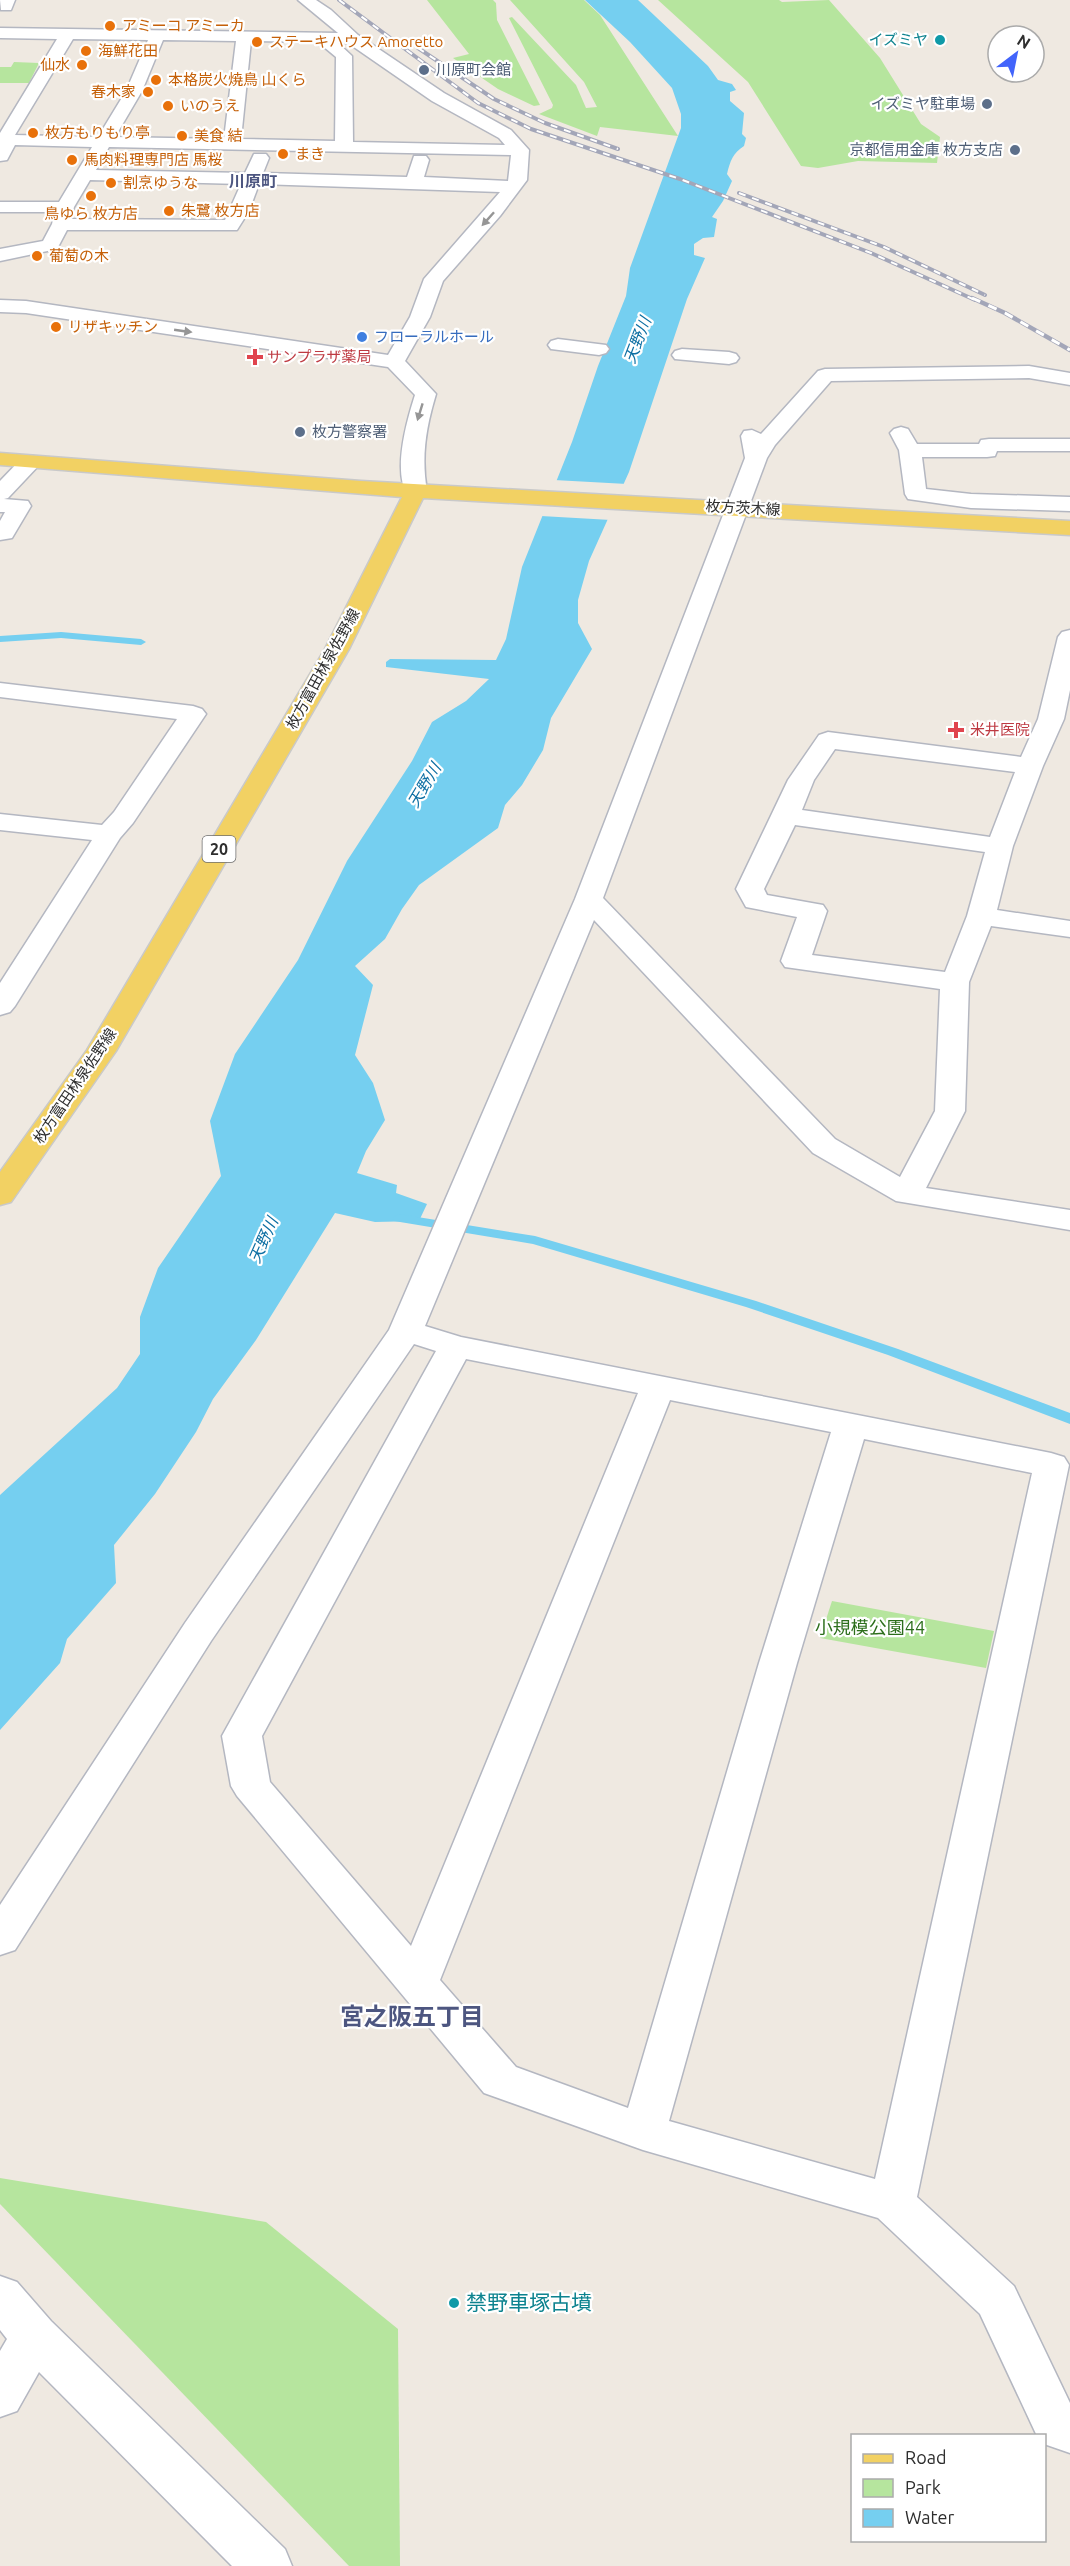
<svg xmlns="http://www.w3.org/2000/svg" width="1070" height="2566" viewBox="0 0 1070 2566" font-family="Ubuntu,'Noto Sans JP',sans-serif">
	<rect width="100%" height="100%" fill="#efe9e1"/>
	<g fill="#b6e59e">
		<polygon points="427,0 493,0 496,3 497,20 540,105 534,106 498,89 453,58 469,54"/>
		<polygon points="510,0 584,0 600,15 678,136 600,127 597,136 539,114 552,108 553,105 509,18 512,17 576,85 586,108 597,107 584,82"/>
		<polygon points="658,0 779,0 782,2 829,0 880,58 921,124 940,137 937,163 858,161 818,168 801,166 748,82"/>
		<polygon points="14,62 39,63 29,83 0,83 0,67 11,67"/>
		<polygon points="832,1601 994,1631 986,1668 820,1638"/>
		<polygon points="0,2178 266,2222 398,2329 400,2566 349,2566 0,2204"/>
	</g>
	<path fill="#75cff0" d="M585,0H638L708,66L718,80L732,84L736,90L730,92V101L744,113L742,134L746,138L744,146C733,153 730,161 727,174L732,181L723,201L712,217L717,219L714,237L703,238L694,244V255L705,258L687,299L629,472L589,561L578,600V623L592,649L551,718L543,750L522,785L505,805L498,828L419,885L402,909L385,939L355,966L373,985L355,1055L373,1083L385,1120L366,1151L357,1173L397,1185L396,1193L427,1204L419,1221L375,1222L335,1213L256,1340L213,1399L196,1432L155,1494L114,1545L116,1583L67,1639L60,1663L0,1730V1495L117,1388L140,1354V1317L158,1268L221,1176L210,1121L235,1054L298,960L347,861L412,761L432,722L466,701L489,679L386,667V662L390,659L496,660L506,639L522,567L572,442L598,366L626,296L630,268L681,128V114L672,88L630,42Z"/>
	<polygon fill="#efe9e1" points="554,480 627,484 611,520 541,516"/>
	<g fill="none" stroke-linecap="round" stroke-linejoin="round">
		<g fill="#75cff0" fill-rule="evenodd">
			<polygon points="61,632 141,639 146,642 141,645 61,638 0,642 0,636"/>
			<polygon points="399,1214 535,1236 756,1301 898,1349 1070,1413 1070,1424 888,1355 746,1307 533,1244 394,1221 392,1218"/>
		</g>
		<g stroke="#b4b7c1" stroke-width="3">
			<g id="minor">
				<polygon points="0,0 15,0 11,10 1,10"/>
				<path d="M298,0H316L331,10L358,35L444,93L511,130L529,150L527,180L500,216L443,281L430,317L405,361L436,394C426,427 421,457 427,491L424,496L416,498L408,496C392,472 407,420 415,395L388,367L26,313L0,312V300L26,301L388,355L410,317L424,279L500,192L259,184L249,211L237,230H67L57,249L0,261V249L43,241L52,224L55,212H0V202H59L92,147L15,145L7,160L0,161V133L57,39L0,38V28L338,33ZM73,39L148,40L126,91L98,137L15,135ZM163,40L236,41L224,139L115,137L142,91ZM251,41L318,42L336,57L335,141L241,139ZM338,43H348L432,101L499,138L505,145L353,142L352,56ZM109,147L511,155L508,181L424,177L429,160L426,156H414L407,177L263,173L269,158L266,154H254L245,173L96,170ZM90,180L241,184L225,220L71,219L74,207Z"/>
				<polygon points="558,339 606,345 609,349 606,353 599,355 551,349 548,345 551,341"/>
				<polygon points="682,349 729,352 736,354 739,358 736,362 729,364 675,359 672,355 675,351"/>
				<path d="M1029,366L1070,373V385L1029,378L831,381L775,445L767,458L603,898L835,1139L900,1177L935,1111L940,989L785,967L781,961L797,917L746,907L736,889L788,780L819,735L828,732L1021,757L1038,719L1058,637L1062,632L1070,630V690L1064,719L1043,766L1013,846L997,910L1070,921V937L991,926L969,982L965,1111L926,1188L1070,1210V1230L896,1201L813,1153L594,920L425,1326L461,1337L1051,1453L1064,1457L1069,1465L917,2197L1014,2286L1070,2403V2453L1044,2444V2436H1037L980,2314L878,2218L643,2150L484,2093L237,1796L231,1786L222,1736L436,1351L414,1344L211,1641L15,1950L0,1955V1905L185,1623L389,1330L575,899L745,458L741,436L744,431L752,430L761,434L818,371L825,369ZM835,749L1015,772L990,837L802,810L814,780ZM795,825L985,852L967,916L945,972L812,955L827,911L823,905L767,895L764,889ZM466,1359L638,1393L411,1946L270,1782L262,1736ZM670,1400L831,1432L759,1663L628,2108L516,2067L440,1980ZM864,1439L1032,1473L875,2179L669,2121L797,1663Z"/>
				<polygon points="901,427 908,429 917,444 979,444 981,440 989,439 1070,439 1070,451 997,451 995,456 987,457 922,457 926,489 971,494 1070,497 1070,511 971,508 908,499 905,494 899,450 890,433 894,429"/>
				<polygon points="31,456 39,457 42,462 8,498 4,499 28,501 31,506 12,538 0,540 0,521 5,512 0,512 0,481 23,457"/>
				<polygon points="0,683 193,706 202,709 206,714 133,823 120,838 15,1006 10,1012 0,1015 0,983 92,840 0,830 0,814 102,825 114,812 177,719 0,697"/>
				<polygon points="0,2276 17,2282 51,2321 285,2549 292,2566 232,2566 39,2372 17,2411 0,2417 0,2351 7,2339 0,2330"/>
			</g>
		</g>
		<g stroke="#c9c9c9" stroke-width="3">
			<polygon id="major" points="0,453 361,481 1070,521 1070,535 423,498 349,649 116,1051 11,1202 0,1205 0,1172 87,1050 325,649 402,497 0,465"/>
		</g>
		<use href="#minor" fill="#fff" fill-rule="evenodd"/>
		<use href="#major" fill="#f2d163" fill-rule="evenodd"/>
		<g stroke="#a3a6b8" stroke-width="4">
			<g id="rail-far1">
				<polyline points="339,0 478,103 531,129 680,179 871,253 975,300"/>
				<polyline points="418,48 494,99 545,123 618,149"/>
				<polyline points="739,193 884,247 985,295"/>
			</g>
		</g>
		<g stroke="#a3a6b8" stroke-width="4.5">
			<polyline id="rail" points="972,298 1005,313 1070,350"/>
		</g>
		<use href="#rail-far1" stroke="#fff" stroke-width="2" stroke-dasharray="7" stroke-linecap="butt"/>
		<use href="#rail" stroke="#fff" stroke-width="3" stroke-dasharray="9" stroke-linecap="butt"/>
	</g>
	<defs><path id="oneway-solid" d="M-6-.8H1V-3.2L6.5 0L1 3.2V.8H-6Z" transform="scale(1.5)"/></defs>
	<g fill="#969696">
		<use href="#oneway-solid" transform="translate(488 219) rotate(132)"/>
		<use href="#oneway-solid" transform="translate(183 331) rotate(8)"/>
		<use href="#oneway-solid" transform="translate(420 412) rotate(107)"/>
	</g>
	<g fill="#e8710a" stroke="#fff" stroke-width="2">
		<circle cx="110" cy="26" r="6"/>
		<circle cx="257" cy="42" r="6"/>
		<circle cx="86" cy="51" r="6"/>
		<circle cx="82" cy="65" r="6"/>
		<circle cx="156" cy="80" r="6"/>
		<circle cx="148" cy="92" r="6"/>
		<circle cx="168" cy="106" r="6"/>
		<circle cx="33" cy="133" r="6"/>
		<circle cx="182" cy="136" r="6"/>
		<circle cx="283" cy="154" r="6"/>
		<circle cx="72" cy="160" r="6"/>
		<circle cx="111" cy="183" r="6"/>
		<circle cx="91" cy="196" r="6"/>
		<circle cx="169" cy="211" r="6"/>
		<circle cx="37" cy="256" r="6"/>
		<circle cx="56" cy="327" r="6"/>
	</g>
	<g fill="#0f9aa8" stroke="#fff" stroke-width="2">
		<circle cx="940" cy="40" r="6"/>
		<circle cx="454" cy="2303" r="6"/>
	</g>
	<g fill="#5c6f8a" stroke="#fff" stroke-width="2">
		<circle cx="424" cy="70" r="6"/>
		<circle cx="987" cy="104" r="6"/>
		<circle cx="1015" cy="150" r="6"/>
		<circle cx="300" cy="432" r="6"/>
	</g>
	<circle fill="#3f7fe0" stroke="#fff" stroke-width="2" cx="362" cy="337" r="6"/>
	<g fill="#e0444e" stroke="#fff" stroke-width="2">
		<path d="M252 348h6v6h6v6h-6v6h-6v-6h-6v-6h6z"/>
		<path d="M953 721h6v6h6v6h-6v6h-6v-6h-6v-6h6z"/>
	</g>
	<g text-anchor="middle" stroke-width="4.5" stroke-linejoin="round" paint-order="stroke">
		<g font-size="15" fill="#c56008" stroke="#fff" text-anchor="start">
			<text x="122" y="31">アミーコ アミーカ</text>
			<text x="269" y="47">ステーキハウス Amoretto</text>
			<text x="98" y="56">海鮮花田</text>
			<text x="70" y="70" text-anchor="end">仙水</text>
			<text x="168" y="85">本格炭火焼鳥 山くら</text>
			<text x="136" y="97" text-anchor="end">春木家</text>
			<text x="180" y="111">いのうえ</text>
			<text x="45" y="138">枚方もりもり亭</text>
			<text x="194" y="141">美食 結</text>
			<text x="295" y="159">まき</text>
			<text x="84" y="165">馬肉料理専門店 馬桜</text>
			<text x="123" y="188">割烹ゆうな</text>
			<text x="181" y="216">朱鷺 枚方店</text>
			<text x="91" y="219" text-anchor="middle">鳥ゆら 枚方店</text>
			<text x="49" y="261">葡萄の木</text>
			<text x="68" y="332">リザキッチン</text>
		</g>
		<g font-size="15" fill="#0d838f" stroke="#fff" text-anchor="end">
			<text x="928" y="45">イズミヤ</text>
		</g>
		<g font-size="15" fill="#4e5e75" stroke="#fff" text-anchor="start">
			<text x="436" y="75">川原町会館</text>
			<text x="975" y="109" text-anchor="end">イズミヤ駐車場</text>
			<text x="1003" y="155" text-anchor="end">京都信用金庫 枚方支店</text>
			<text x="312" y="437">枚方警察署</text>
		</g>
		<g font-size="15" fill="#366cbe" stroke="#fff" text-anchor="start">
			<text x="374" y="342">フローラルホール</text>
		</g>
		<g font-size="15" fill="#be3a42" stroke="#fff" text-anchor="start">
			<text x="267" y="362">サンプラザ薬局</text>
			<text x="970" y="735">米井医院</text>
		</g>
		<g font-size="15" fill="#2e2e2e" stroke="#fff">
			<text transform="translate(743 508) rotate(3)" y="5">枚方茨木線</text>
			<text transform="translate(323 669) rotate(-61)" y="5">枚方富田林泉佐野線</text>
			<text transform="translate(75 1086) rotate(-56)" y="5">枚方富田林泉佐野線</text>
		</g>
		<g font-size="16" font-weight="bold" fill="#4d5680" stroke="#fff">
			<text x="253" y="187">川原町</text>
		</g>
		<g font-size="16" font-style="italic" fill="#0d6fa3" stroke="#fff">
			<text transform="translate(637 340) rotate(-69)" y="6">天野川</text>
			<text transform="translate(424 785) rotate(-59)" y="6">天野川</text>
			<text transform="translate(263 1240) rotate(-66)" y="6">天野川</text>
		</g>
		<rect fill="#fff" stroke="#6d6d6d" stroke-width="1.5" x="202.5" y="836" width="33" height="26" rx="4.5"/>
		<g font-size="16" font-weight="bold" fill="#2e2e2e">
			<text x="219" y="855">20</text>
		</g>
		<g font-size="18" fill="#2c6e1b" stroke="#fff">
			<text x="870" y="1634">小規模公園44</text>
		</g>
		<g font-size="21" fill="#0d838f" stroke="#fff" text-anchor="start">
			<text x="466" y="2310">禁野車塚古墳</text>
		</g>
		<g font-size="24" font-weight="bold" fill="#4d5680" stroke="#fff">
			<text x="412" y="2025">宮之阪五丁目</text>
		</g>
	</g>
	<rect x="851" y="2434" width="195" height="108" fill="#ffffff" stroke="#ababab" stroke-width="1.5"/>
	<rect x="863" y="2454" width="30" height="9" fill="#f2d163" stroke="#ababab" stroke-width="1.5"/>
	<text x="905" y="2464" font-size="18" fill="#2e2e2e">Road</text>
	<rect x="863" y="2479" width="30" height="18" fill="#b6e59e" stroke="#ababab" stroke-width="1.5"/>
	<text x="905" y="2494" font-size="18" fill="#2e2e2e">Park</text>
	<rect x="863" y="2509" width="30" height="18" fill="#75cff0" stroke="#ababab" stroke-width="1.5"/>
	<text x="905" y="2524" font-size="18" fill="#2e2e2e">Water</text>
	<g transform="translate(1016 54) rotate(32)"><circle r="28" fill="#ffffff" stroke="#ababab" stroke-width="1.5"/>
	<path d="M0-4.5L10 22L0 15L-10 22Z" fill="#4264fb"/>
	<text y="-9" font-size="16" font-weight="bold" text-anchor="middle" fill="#2e2e2e">N</text>
	</g>
</svg>
